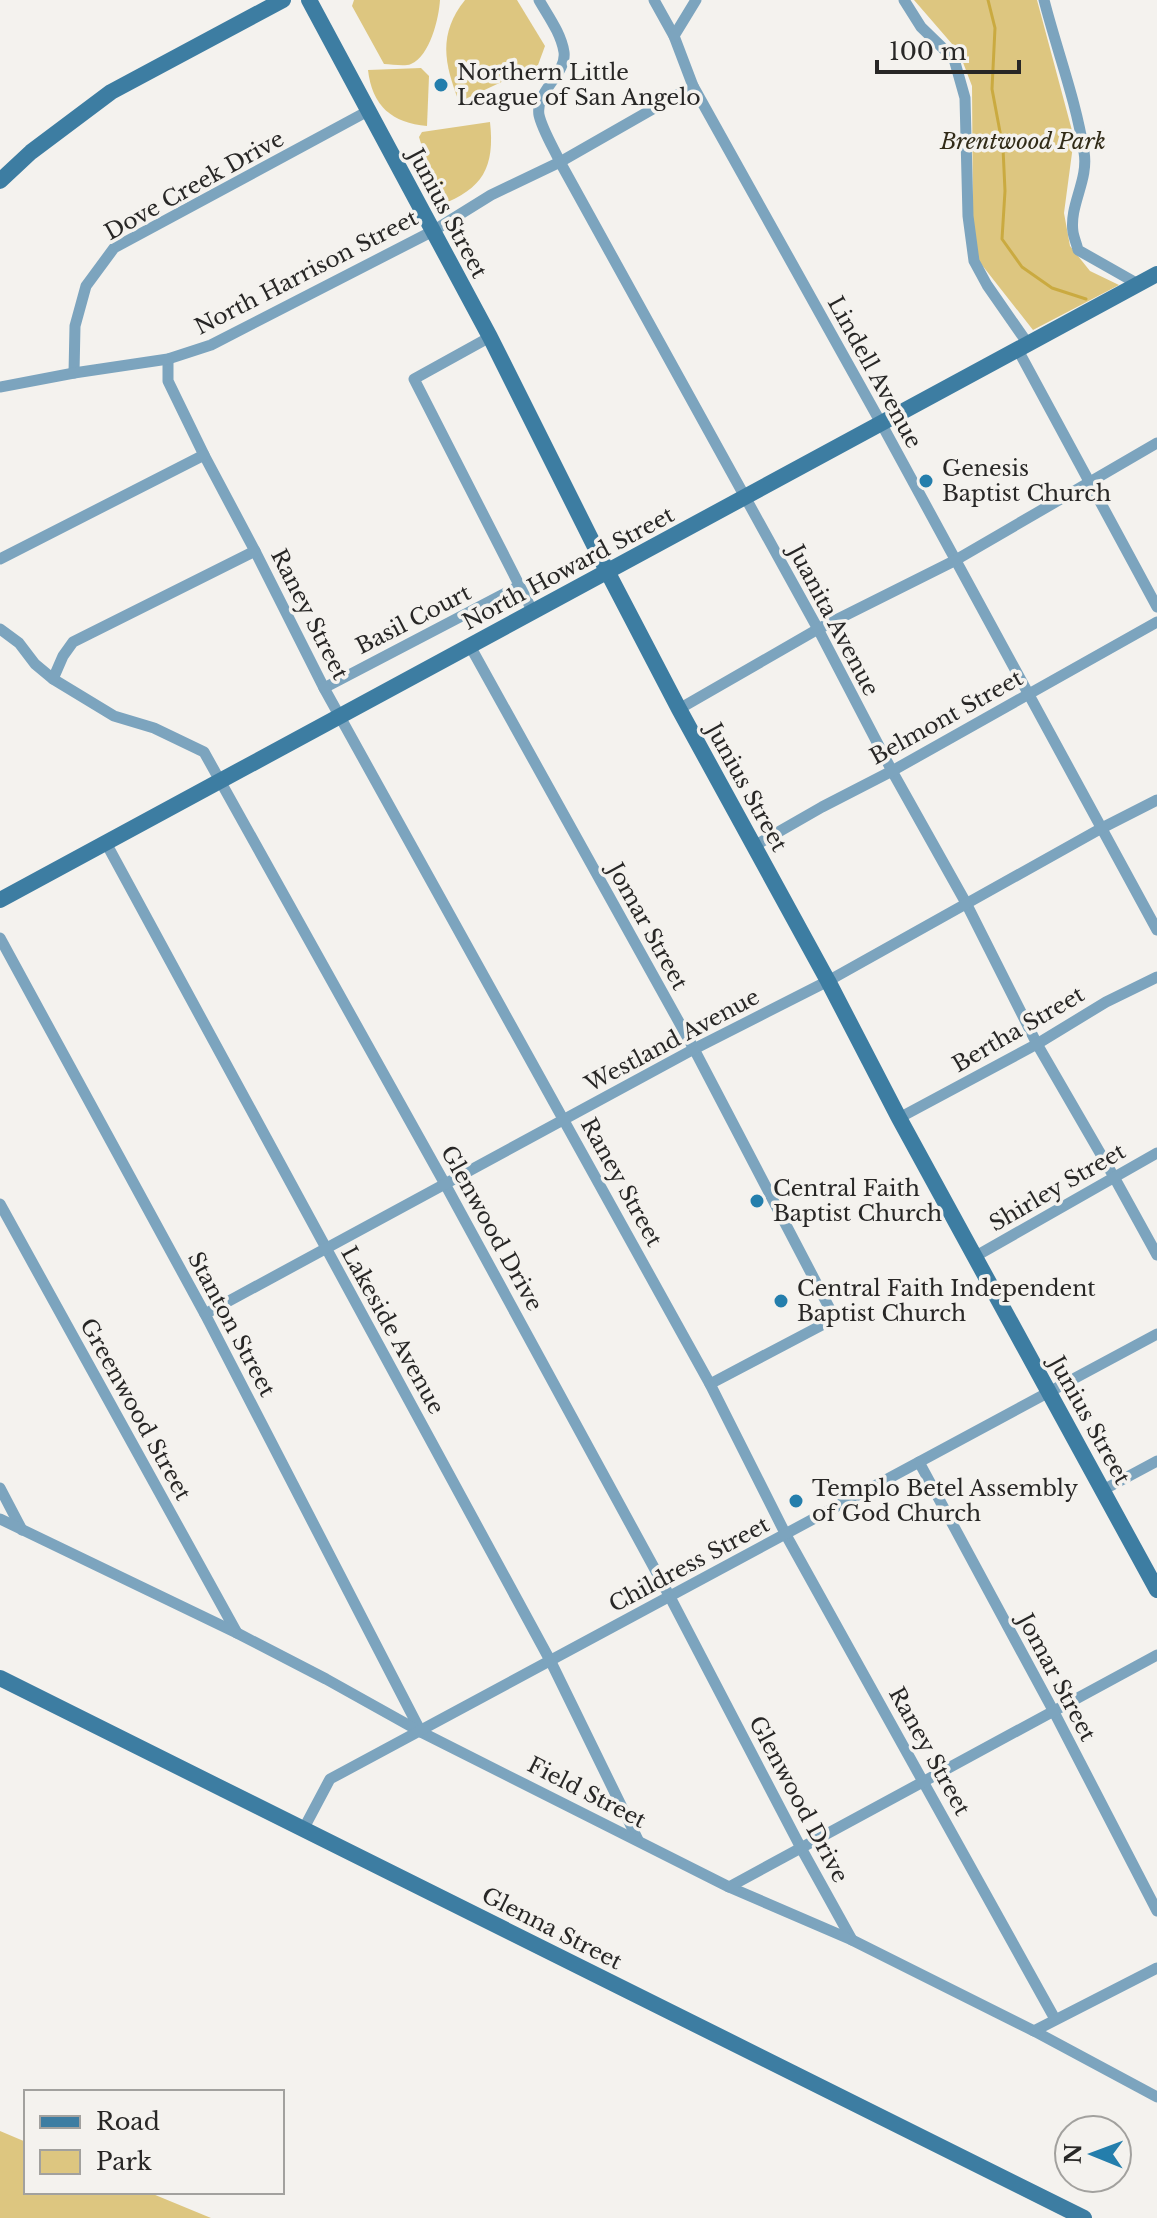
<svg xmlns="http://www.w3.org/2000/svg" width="1157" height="2218" viewBox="0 0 1157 2218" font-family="'Libre Baskerville',serif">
	<rect width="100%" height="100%" fill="#f4f2ee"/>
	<g fill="#ddc680">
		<path d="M354,0H440C439,18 430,56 411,64C404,67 392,64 384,64L352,6Z"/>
		<path d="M465,0H517L545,46L538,65L459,102C445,65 437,35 465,0Z"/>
		<polygon points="914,0 1037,0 1074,138 1064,213 1070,246 1090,271 1119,285 1033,330 978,260 973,222 972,86 959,52"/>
		<path d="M421,68L429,76L427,126C392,123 372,106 368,70Z"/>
		<path d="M490,122C495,167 483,189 440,205L419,137L422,132Z"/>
		<polygon points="0,2131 26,2142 26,2192 148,2192 211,2218 0,2218"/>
	</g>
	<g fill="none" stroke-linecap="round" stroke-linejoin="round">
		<polyline stroke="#caaa40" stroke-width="3" points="988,0 995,28 992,89 1003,148 1005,191 1002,239 1022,267 1052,288 1086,299"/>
		<g stroke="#7ca4be" stroke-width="11">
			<path d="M539,0C548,16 561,33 564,52C567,74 535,91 539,115C542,129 554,149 560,162L818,629L892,771L966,903L1037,1044L1114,1177L1157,1255"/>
			<polyline points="654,0 674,36 693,86 881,423 1157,930"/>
			<polyline points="904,0 921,27 954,59 965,98 968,216 974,261 987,285 1028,344"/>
			<path d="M1044,0C1057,51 1076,100 1084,152C1089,180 1069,205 1073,232C1074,238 1077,245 1078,250L1138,284"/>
			<polyline points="674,36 696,0"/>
			<polyline points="490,337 414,379 533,612"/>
			<polyline points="1018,350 1157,607"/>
			<polyline points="168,359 168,381 204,455 255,551 324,688 710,1384 786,1535 1055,2019"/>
			<polyline points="74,373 75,326 86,286 114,248 368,111"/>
			<polyline points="0,387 74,373 168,359 211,345 433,231 491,195 560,162 693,86"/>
			<polyline points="0,559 204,455"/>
			<polyline points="0,629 19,643 35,664 53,679 114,716 154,728 204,752 445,1184 670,1597 801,1848 852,1940"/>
			<polyline points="470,646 694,1049 832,1313 824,1324 710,1384"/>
			<polyline points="53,679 63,656 73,642 255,551"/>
			<polyline points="324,688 519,586"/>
			<polyline points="679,709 818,629 954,561 1157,443"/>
			<polyline points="106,843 551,1662 638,1840"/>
			<polyline points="754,846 822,807 892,771 1157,622"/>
			<polyline points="0,938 205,1314 421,1732"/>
			<polyline points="899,1118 1037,1044 1106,1002 1157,977"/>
			<polyline points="0,1204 237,1633"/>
			<polyline points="976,1256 1157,1153"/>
			<polyline points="205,1314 694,1049 828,981 1100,829 1157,800"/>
			<polyline points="919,1462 1054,1712 1157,1911"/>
			<polyline points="0,1488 22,1530"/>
			<polyline points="1103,1490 1157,1461"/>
			<polyline points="0,1519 237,1633 326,1679 421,1732 729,1887 852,1940 1034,2031 1157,2097"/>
			<polyline points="304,1828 330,1779 1157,1334"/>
			<polyline points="729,1887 1157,1655"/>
			<polyline points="1034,2031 1157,1968"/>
		</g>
		<g stroke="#3d7da2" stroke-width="16">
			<polyline points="309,0 490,337 607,571 679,709 828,981 899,1118 1157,1590"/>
			<polyline points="0,181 31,152 111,92 283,0"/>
			<polyline points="0,900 1157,274"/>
			<polyline points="0,1678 1084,2218"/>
		</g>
	</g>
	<g fill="#247eac" stroke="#f4f2ee" stroke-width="3">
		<circle cx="441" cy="85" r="8"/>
		<circle cx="926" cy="481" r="8"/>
		<circle cx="757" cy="1201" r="8"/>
		<circle cx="781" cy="1301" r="8"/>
		<circle cx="796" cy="1501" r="8"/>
	</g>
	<g text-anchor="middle" stroke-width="7" stroke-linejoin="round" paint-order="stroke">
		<g font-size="22" fill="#282726" stroke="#f4f2ee" text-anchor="start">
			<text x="457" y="80">Northern Little<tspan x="457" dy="25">League of San Angelo</tspan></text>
			<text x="942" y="476">Genesis<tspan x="942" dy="25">Baptist Church</tspan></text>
			<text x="773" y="1196">Central Faith<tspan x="773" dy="25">Baptist Church</tspan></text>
			<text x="797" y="1296">Central Faith Independent<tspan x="797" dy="25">Baptist Church</tspan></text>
			<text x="812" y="1496">Templo Betel Assembly<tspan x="812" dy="25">of God Church</tspan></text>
		</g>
		<g font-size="22" font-style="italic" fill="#312b18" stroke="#f4f2ee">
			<text x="1023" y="149">Brentwood Park</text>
		</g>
		<g font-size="22" fill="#282726" stroke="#f4f2ee">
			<text transform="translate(194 185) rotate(-29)" y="8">Dove Creek Drive</text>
			<text transform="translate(448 213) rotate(62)" y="8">Junius Street</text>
			<text transform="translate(306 272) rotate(-27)" y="8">North Harrison Street</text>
			<text transform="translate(875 372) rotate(61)" y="8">Lindell Avenue</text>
			<text transform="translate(568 568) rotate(-28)" y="8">North Howard Street</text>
			<text transform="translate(310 614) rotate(63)" y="8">Raney Street</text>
			<text transform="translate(413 619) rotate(-27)" y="8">Basil Court</text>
			<text transform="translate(834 620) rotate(62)" y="8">Juanita Avenue</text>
			<text transform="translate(946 717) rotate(-29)" y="8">Belmont Street</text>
			<text transform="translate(747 787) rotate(61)" y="8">Junius Street</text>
			<text transform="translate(648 926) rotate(61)" y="8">Jomar Street</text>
			<text transform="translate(1018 1029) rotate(-30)" y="8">Bertha Street</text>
			<text transform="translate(672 1040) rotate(-28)" y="8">Westland Avenue</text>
			<text transform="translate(622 1182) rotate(61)" y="8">Raney Street</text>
			<text transform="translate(1057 1187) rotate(-30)" y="8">Shirley Street</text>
			<text transform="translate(492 1228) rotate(61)" y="8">Glenwood Drive</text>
			<text transform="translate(232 1324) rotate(62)" y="8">Stanton Street</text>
			<text transform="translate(393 1330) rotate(61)" y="8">Lakeside Avenue</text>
			<text transform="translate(136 1409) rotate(61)" y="8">Greenwood Street</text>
			<text transform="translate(1090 1420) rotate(61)" y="8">Junius Street</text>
			<text transform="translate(689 1564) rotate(-28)" y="8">Childress Street</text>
			<text transform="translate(1057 1677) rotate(62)" y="8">Jomar Street</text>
			<text transform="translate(930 1751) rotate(61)" y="8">Raney Street</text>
			<text transform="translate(587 1792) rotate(27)" y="8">Field Street</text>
			<text transform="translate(799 1799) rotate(62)" y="8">Glenwood Drive</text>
			<text transform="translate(552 1928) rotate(27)" y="8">Glenna Street</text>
		</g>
	</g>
	<rect x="24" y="2090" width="260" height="104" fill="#f4f2ee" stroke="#a2a19e" stroke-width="2"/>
	<rect x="40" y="2116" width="40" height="12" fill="#3d7da2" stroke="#a2a19e" stroke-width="2"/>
	<text x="96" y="2130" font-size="24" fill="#282726">Road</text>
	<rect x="40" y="2150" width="40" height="24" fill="#ddc680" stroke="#a2a19e" stroke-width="2"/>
	<text x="96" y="2170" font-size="24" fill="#282726">Park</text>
	<g transform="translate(1093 2154) rotate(271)"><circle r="38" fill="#f4f2ee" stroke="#a2a19e" stroke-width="2"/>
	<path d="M0-6L14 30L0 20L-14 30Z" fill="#247eac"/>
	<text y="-12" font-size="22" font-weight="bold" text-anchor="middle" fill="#282726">N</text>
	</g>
	<path d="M877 60v12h142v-12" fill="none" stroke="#282726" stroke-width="4"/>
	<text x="889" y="60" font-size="24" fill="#282726" stroke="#f4f2ee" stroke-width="6" paint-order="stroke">100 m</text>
</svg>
